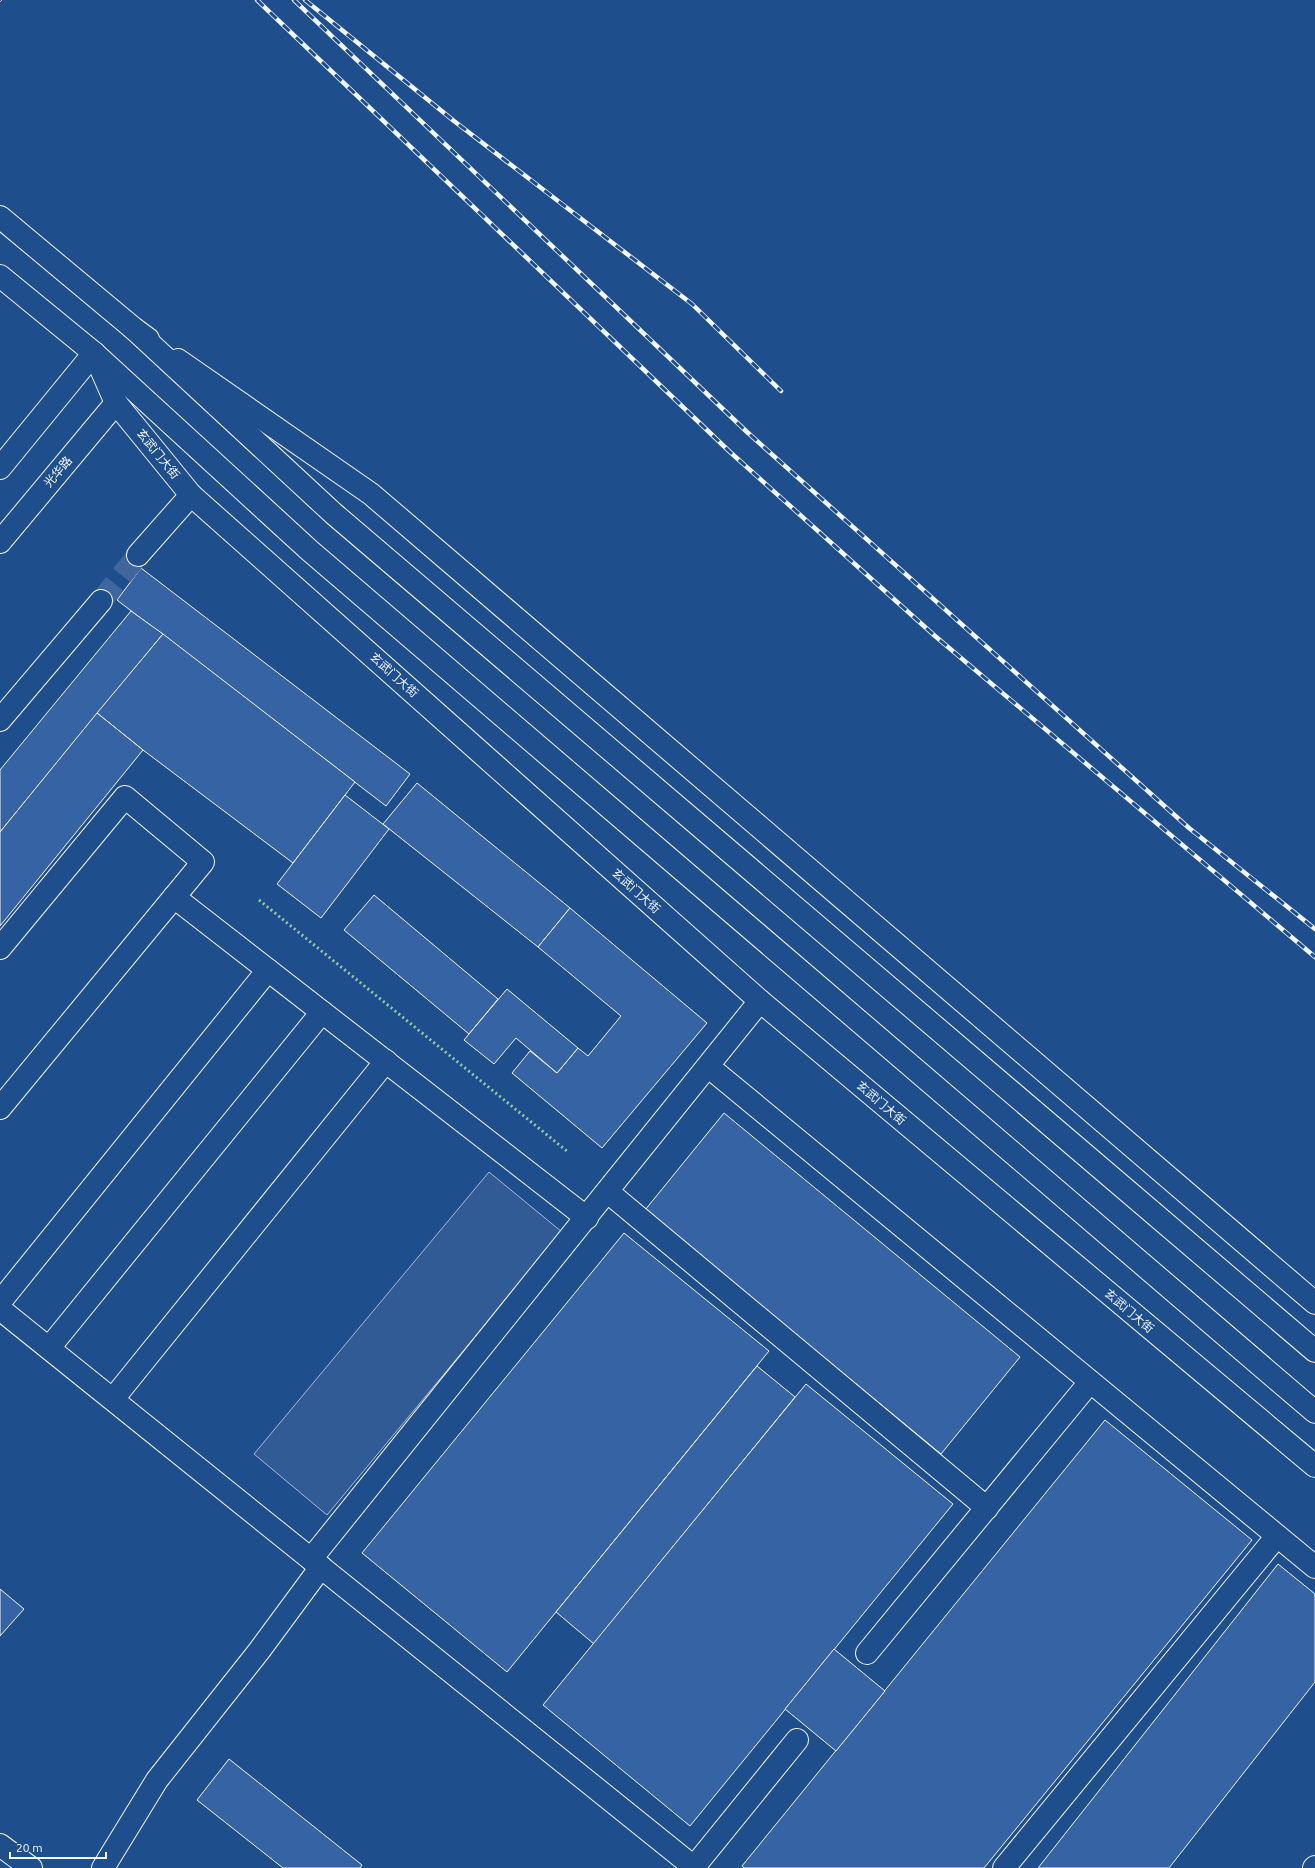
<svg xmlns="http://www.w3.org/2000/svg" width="1315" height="1868" viewBox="0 0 1315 1868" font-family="Ubuntu,'Noto Sans SC',sans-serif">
	<rect width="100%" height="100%" fill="#1f4e8c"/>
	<polygon fill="#305b95" stroke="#a8bbd7" points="489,1172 562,1232 327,1515 254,1454"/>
	<g fill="#3563a3" stroke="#f2f6ff">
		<polygon points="141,568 410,774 386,806 117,600"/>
		<polygon points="131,611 163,634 0,832 0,770"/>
		<polygon points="163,634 355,782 293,863 143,750 97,713"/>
		<polygon points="97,713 143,750 0,926 0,832"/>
		<polygon points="417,783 570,908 538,947 383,824"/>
		<polygon points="345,795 389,829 321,918 277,884"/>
		<polygon points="374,895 498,999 469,1034 344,930"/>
		<polygon points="570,908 707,1023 602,1148 512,1073 530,1051 557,1073 578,1048 588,1056 621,1016 538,947"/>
		<polygon points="507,989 578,1048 557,1073 516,1038 494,1064 464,1040"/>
		<polygon points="724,1113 1020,1357 941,1454 645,1210"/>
		<polygon points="624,1233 769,1351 507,1672 362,1553"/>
		<polygon points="757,1366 795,1397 594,1644 556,1612"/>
		<polygon points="806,1384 953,1504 690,1826 543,1705"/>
		<polygon points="1105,1420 1252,1540 984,1868 744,1868 742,1866"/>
		<polygon points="1278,1564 1315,1594 1315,1682 1169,1868 1038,1868"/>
		<polygon points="0,1589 24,1609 0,1636"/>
		<polygon points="834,1649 885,1691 836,1751 785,1709"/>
		<polygon points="229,1759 362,1865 360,1868 283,1868 197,1800"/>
	</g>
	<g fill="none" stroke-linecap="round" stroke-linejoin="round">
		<polyline stroke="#3f679d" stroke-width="22" stroke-dasharray="22 11" stroke-linecap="butt" points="101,601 138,555"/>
		<g stroke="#f2f6ff" stroke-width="24">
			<g id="minor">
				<polyline points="138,555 191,495"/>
				<polyline points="0,720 101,601"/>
				<polyline points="174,897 587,1218"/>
				<polyline points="0,948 125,797 203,862 0,1108"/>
				<polyline points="709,1067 1315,1567"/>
				<polyline points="608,1192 987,1508"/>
				<polyline points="0,1302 268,970"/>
				<polyline points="0,1309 695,1868"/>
				<polyline points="49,1348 322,1012"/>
				<polyline points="113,1399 386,1061"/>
				<polyline points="311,1559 760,1001"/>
				<polyline points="867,1653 1090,1382"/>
				<polyline points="0,1845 31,1868"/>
				<polyline points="694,1867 797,1740"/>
				<polyline points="103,1868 157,1780 259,1651 321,1567"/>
				<polyline points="1004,1868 1277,1536"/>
			</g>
		</g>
		<g stroke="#f2f6ff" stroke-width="24">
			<g id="major">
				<polyline points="0,217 133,328 148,339"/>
				<polyline points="0,276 94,353 116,403 191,495 760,1001 1315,1466"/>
				<polyline points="178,360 371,494 1315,1303"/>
				<polyline points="0,468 94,353"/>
				<polyline points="0,542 116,403"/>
				<polyline points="1314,1868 1315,1867"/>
			</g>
		</g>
		<g stroke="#f2f6ff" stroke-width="24">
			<g id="highway">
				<polyline points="133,328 334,514 1315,1351"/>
				<polyline points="94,353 309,550 1315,1412"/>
			</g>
		</g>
		<use href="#minor" stroke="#1f4e8c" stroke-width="22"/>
		<use href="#major" stroke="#1f4e8c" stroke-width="22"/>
		<use href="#highway" stroke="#1f4e8c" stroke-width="22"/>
		<g stroke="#f2f6ff" stroke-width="4.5">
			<g id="rail">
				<polyline points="257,0 730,452 935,636 1315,957"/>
				<polyline points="294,0 747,432 1189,828 1315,929"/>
				<polyline points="305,0 454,121 692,304 781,391"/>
			</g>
		</g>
		<use href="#rail" stroke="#1f4e8c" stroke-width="3" stroke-dasharray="9" stroke-linecap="butt"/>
		<polyline stroke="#97c8a6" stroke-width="3" stroke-dasharray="2 3" stroke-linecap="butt" points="259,900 568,1152"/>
		<polyline stroke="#ffb74d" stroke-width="1" stroke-dasharray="14 3 2 3" stroke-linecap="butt" points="0,2 2,0"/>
	</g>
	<g text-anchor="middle" stroke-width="3" stroke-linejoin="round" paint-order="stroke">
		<g font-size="12" fill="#f2f6ff" stroke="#1f4e8c">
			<text transform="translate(158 454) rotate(51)" y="4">玄武门大街</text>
			<text transform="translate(58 472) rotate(-50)" y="4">光华路</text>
			<text transform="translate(394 675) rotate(42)" y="4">玄武门大街</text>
			<text transform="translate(636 891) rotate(42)" y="4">玄武门大街</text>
			<text transform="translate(881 1103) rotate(40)" y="4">玄武门大街</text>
			<text transform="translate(1129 1311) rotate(40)" y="4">玄武门大街</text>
		</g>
	</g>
	<path d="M10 1852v6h96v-6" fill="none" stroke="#f2f6ff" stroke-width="2"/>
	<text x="16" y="1852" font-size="12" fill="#f2f6ff" stroke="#1f4e8c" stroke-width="3" paint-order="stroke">20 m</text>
</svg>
